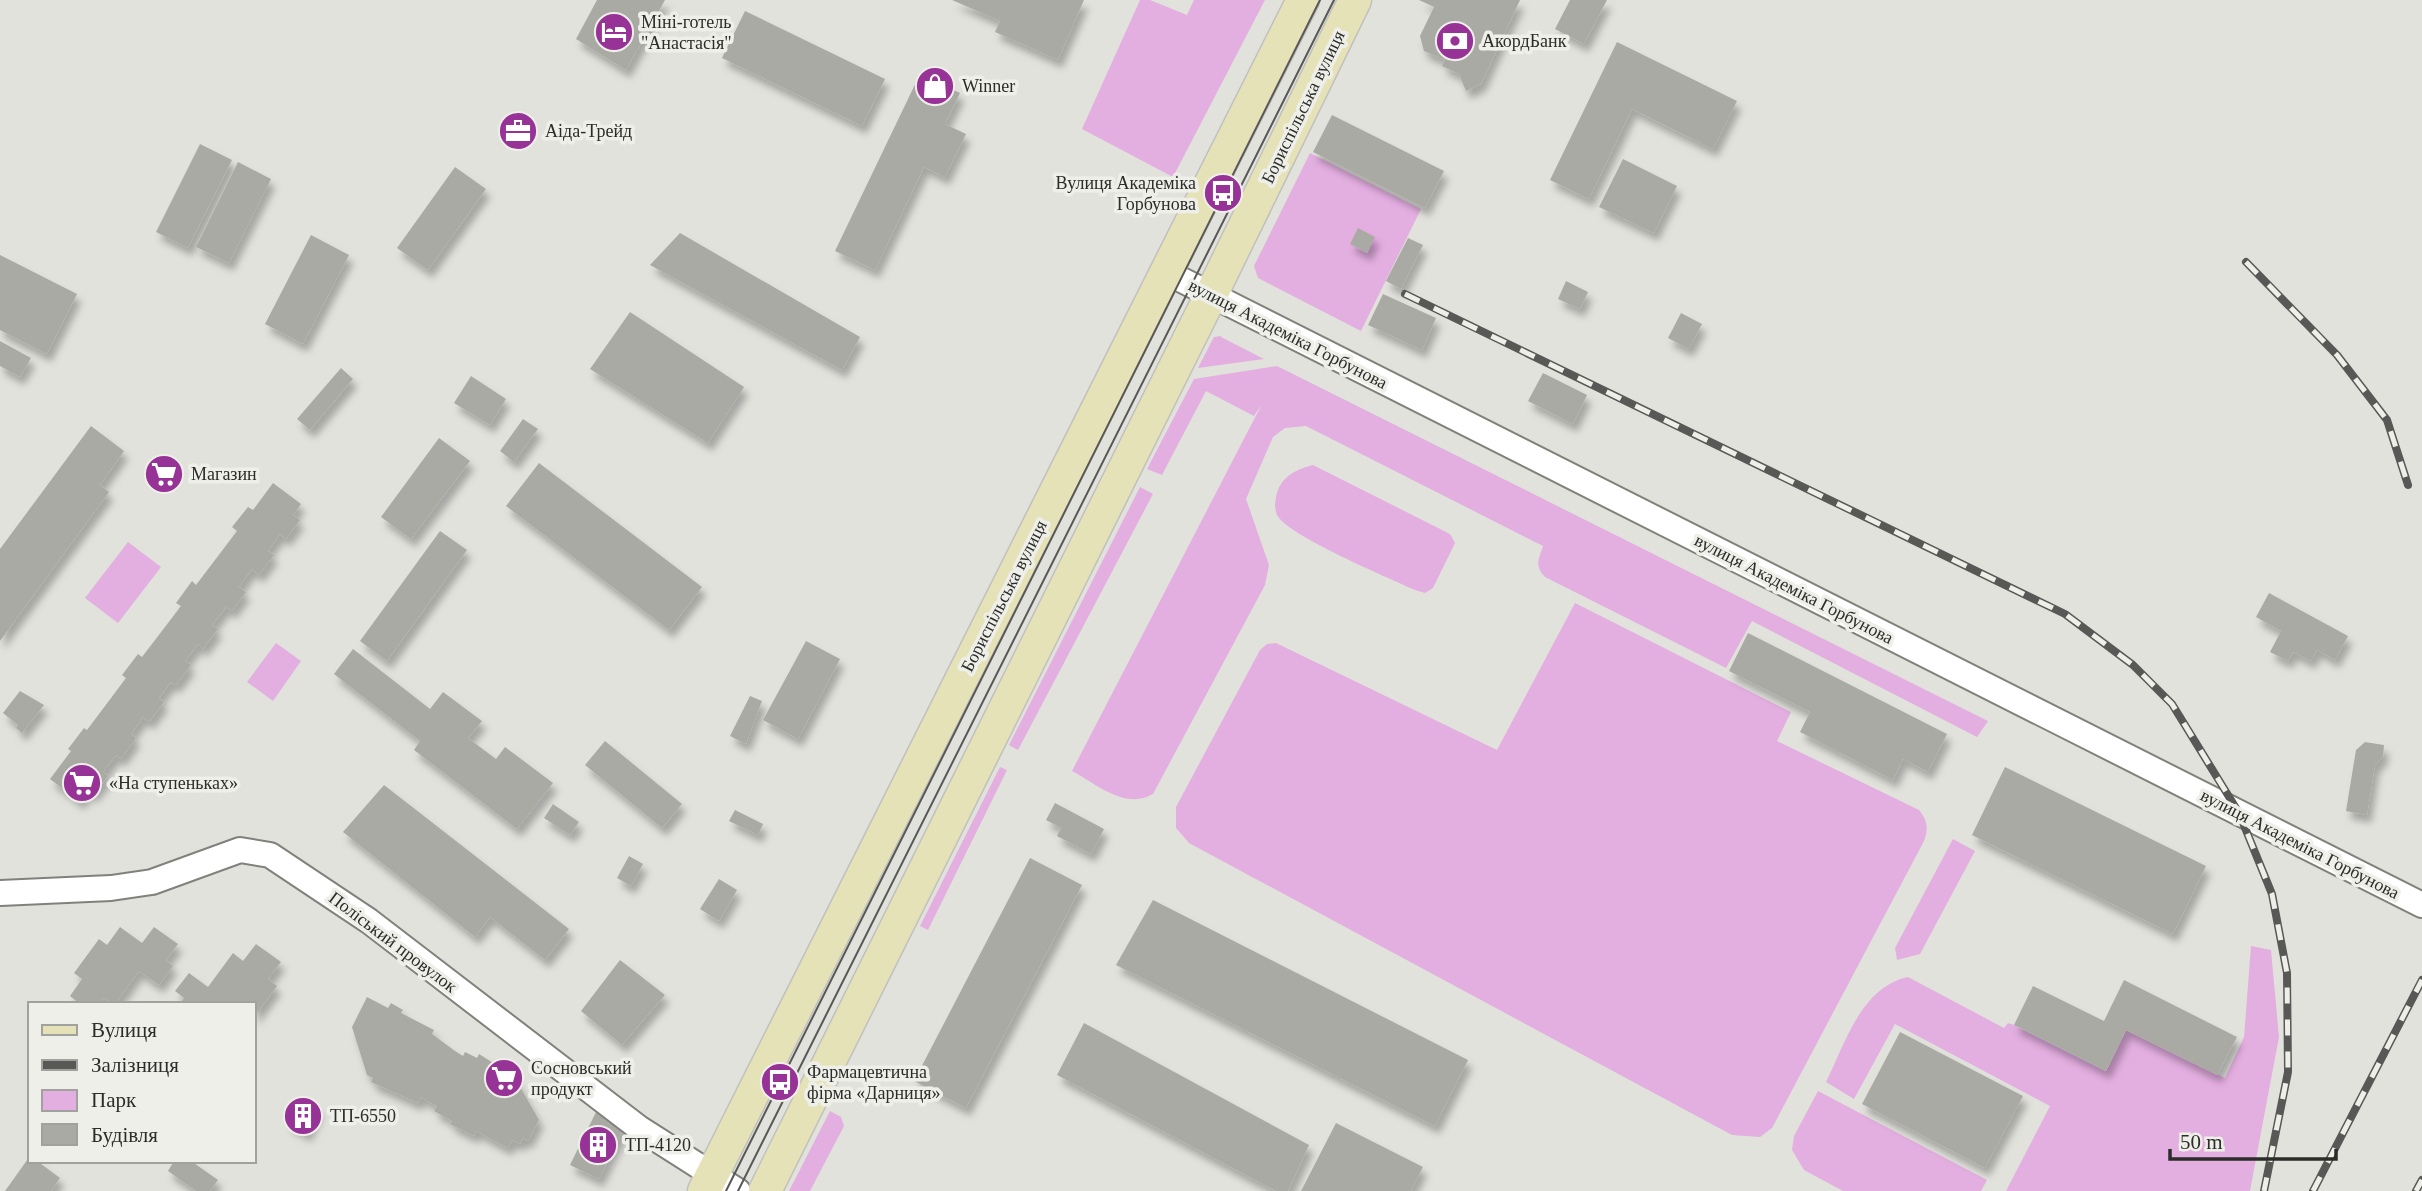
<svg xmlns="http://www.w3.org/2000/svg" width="2422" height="1191" viewBox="0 0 2422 1191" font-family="'Times New Roman',serif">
	<defs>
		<filter id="shadow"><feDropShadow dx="4.5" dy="8" stdDeviation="3.5" flood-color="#0004"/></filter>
	</defs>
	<rect width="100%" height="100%" fill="#e2e2dd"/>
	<g fill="#e3aee0">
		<polygon points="1140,0 1150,0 1187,15 1194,0 1265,0 1173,177 1082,129"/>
		<polygon points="1310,153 1421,209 1361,331 1258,278 1254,266"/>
		<polygon points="1221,336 1221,337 1264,359 1198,368 1214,337"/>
		<path d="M1277,366L1988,721L1977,737L1752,621L1726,668L1545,577C1534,565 1539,559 1543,546L1306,426L1285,428L1273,437L1246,499L1269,565L1265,585L1153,794C1125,810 1098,785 1072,771L1262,404L1254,416L1206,391L1162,475L1147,469L1194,379Z"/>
		<path d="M1313,465L1450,534L1455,543L1433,588L1425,593L1415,590C1389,578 1288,536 1277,515C1274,507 1275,501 1277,493C1282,476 1297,469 1313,465Z"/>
		<polygon points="1140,487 1153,494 1018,750 1009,745"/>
		<polygon points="128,542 161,567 118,623 85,598"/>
		<path d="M1575,603L1791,712L1777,741L1919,810C1927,820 1929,828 1924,841L1772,1128L1760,1137L1732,1135L1189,843L1176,828V807L1260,650L1267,644L1276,643L1497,750Z"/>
		<polygon points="276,643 301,661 273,701 247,682"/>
		<polygon points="1000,767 1007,770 928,930 920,926"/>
		<polygon points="1953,839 1975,851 1920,954 1897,960 1895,948"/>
		<path d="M2251,946L2271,950L2279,1037L2250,1191H2006L2050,1106L1895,1024L1854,1099L1826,1082C1845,1044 1861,987 1908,977L2004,1028L2008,1023L2014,1025L2106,1071L2126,1030L2225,1078L2244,1037Z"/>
		<polygon points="1818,1091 1987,1180 1981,1191 1843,1191 1804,1170 1792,1150 1794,1136"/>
		<polygon points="830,1111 841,1117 844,1126 810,1191 789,1191"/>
	</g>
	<g fill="#aaaaa5" filter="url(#shadow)">
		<polygon points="597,0 665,0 626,70 576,39"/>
		<polygon points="952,0 1084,0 1058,60 995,32 1000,21"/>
		<polygon points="1419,0 1520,0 1481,84 1466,91 1459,74 1442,66 1445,60 1424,51 1420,36 1434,7"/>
		<polygon points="1570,0 1607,0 1584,44 1555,29"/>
		<polygon points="745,11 885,79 862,126 722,58"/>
		<polygon points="1617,42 1737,101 1713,149 1632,109 1589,199 1550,180"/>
		<polygon points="920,74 960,93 945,124 966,134 945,177 924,167 875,270 835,251"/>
		<polygon points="1332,115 1444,171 1425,208 1313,152"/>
		<polygon points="200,144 232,160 188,248 156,232"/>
		<polygon points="1623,159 1677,186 1654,233 1599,207"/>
		<polygon points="238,162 271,179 229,263 196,247"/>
		<polygon points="455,167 486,189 428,270 397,248"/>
		<polygon points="1358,228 1375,237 1367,253 1350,244"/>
		<polygon points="680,233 860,337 842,370 650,265"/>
		<polygon points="311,235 349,255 303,344 265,324"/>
		<polygon points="1408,238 1423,245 1401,289 1386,281"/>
		<polygon points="0,255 77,294 47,354 0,330"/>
		<polygon points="1566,281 1588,292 1580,309 1558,299"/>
		<polygon points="1383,294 1436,318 1422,350 1368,325"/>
		<polygon points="630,312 744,387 708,443 590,369"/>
		<polygon points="1681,313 1702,324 1689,349 1668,338"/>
		<polygon points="0,341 31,358 20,377 0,366"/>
		<polygon points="341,368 353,379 310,430 297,419"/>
		<polygon points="1543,373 1587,395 1573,424 1528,401"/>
		<polygon points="471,376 506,399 490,425 454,403"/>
		<polygon points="523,419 538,429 514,462 500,451"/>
		<polygon points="91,426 124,451 100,485 109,492 0,641 0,549"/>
		<polygon points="439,438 470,461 411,539 381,517"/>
		<polygon points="539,463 702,587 669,630 506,506"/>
		<polygon points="273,483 301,504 293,515 300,520 286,539 280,534 268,551 274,555 259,575 252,569 239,587 246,592 232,611 226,607 212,625 218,629 203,649 198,644 185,661 191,665 176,685 171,682 159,698 164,702 149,722 143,717 131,734 136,738 121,759 116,755 103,772 108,776 93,795 88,791 80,802 50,779 71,751 68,749 84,728 87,730 126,678 122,675 138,654 142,657 181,606 176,603 192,581 196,585 237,531 232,527 248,507 253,510"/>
		<polygon points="440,531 467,550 387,661 360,641"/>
		<polygon points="2269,593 2348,636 2335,660 2317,650 2311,661 2293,652 2288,661 2270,652 2281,631 2256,617"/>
		<polygon points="1748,633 1947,734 1928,772 1903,759 1893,780 1800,732 1810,712 1729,671"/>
		<polygon points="806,641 840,659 798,739 763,720"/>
		<polygon points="353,649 430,709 443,692 482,721 468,738 496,759 505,747 553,783 517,829 414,750 420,741 334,674"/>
		<polygon points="20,691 44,705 22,733 16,728 18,725 3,713"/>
		<polygon points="750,696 762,701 746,744 730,736"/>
		<polygon points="605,741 682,804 662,828 585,765"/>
		<polygon points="2365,742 2384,745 2383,757 2375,765 2367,815 2346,811 2356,750"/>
		<polygon points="2005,767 2206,866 2173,934 1972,835"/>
		<polygon points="384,785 569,929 545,960 490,917 475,937 343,832"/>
		<polygon points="1055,803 1104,829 1091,854 1057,836 1061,828 1046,820"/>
		<polygon points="553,804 579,822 570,835 544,818"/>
		<polygon points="735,810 763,824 758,835 729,821"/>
		<polygon points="629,856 643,864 631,886 617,878"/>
		<polygon points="1030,858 1082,885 966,1108 914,1081"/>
		<polygon points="719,879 737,890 719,921 700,909"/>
		<polygon points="1153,900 1468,1060 1435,1126 1116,965"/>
		<polygon points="120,927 142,943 154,927 178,944 166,960 173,966 159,985 139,971 115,1004 103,998 99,1004 80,1004 70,996 82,979 74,973 99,939 107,945"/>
		<polygon points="256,944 281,962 268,979 277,986 254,1017 254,1004 180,1004 184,998 175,991 189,973 208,987 233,953 243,961"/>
		<polygon points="620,960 665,995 622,1045 581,1011"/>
		<polygon points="2124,980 2237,1037 2217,1075 2126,1030 2106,1071 2014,1025 2033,986 2104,1021"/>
		<polygon points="367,997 388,1008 391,1003 403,1010 401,1013 434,1030 432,1034 455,1051 463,1056 465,1052 477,1058 479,1054 514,1076 539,1120 528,1141 523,1138 520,1144 512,1140 508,1148 476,1131 474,1136 450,1124 452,1121 434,1111 437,1106 429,1102 421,1097 418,1103 371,1082 373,1078 367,1075 352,1027"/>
		<polygon points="1084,1023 1309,1145 1288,1191 1276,1191 1057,1075"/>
		<polygon points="1900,1032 2023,1096 1985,1168 1862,1104"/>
		<polygon points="300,1099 319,1109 307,1134 287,1124"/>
		<polygon points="597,1110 626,1124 599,1179 570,1165"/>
		<polygon points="1336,1123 1423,1167 1411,1191 1301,1191"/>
		<polygon points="30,1156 30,1161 37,1161 60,1178 51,1191 5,1191"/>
		<polygon points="174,1161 191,1161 218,1180 210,1191 196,1191 168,1171"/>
	</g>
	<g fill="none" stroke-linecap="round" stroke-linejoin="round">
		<g stroke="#81817c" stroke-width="28">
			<g id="minor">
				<polyline points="1166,272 2422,905"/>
				<polyline points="0,893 111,888 152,882 240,850 270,855 369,921 639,1128 738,1191"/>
			</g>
		</g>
		<g stroke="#c0c0bf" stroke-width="35">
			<g id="major">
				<polyline points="704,1191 1303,0"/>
				<polyline points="765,1191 1211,295 1355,0"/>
			</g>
		</g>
		<use href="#minor" stroke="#fff" stroke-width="24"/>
		<use href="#major" stroke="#e4e2b6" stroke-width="32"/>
		<g stroke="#585856" stroke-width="2">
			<polyline points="726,1191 1320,0"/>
			<polyline points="738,1191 1334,0"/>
		</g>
		<g stroke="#585856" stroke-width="8">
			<g id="rail">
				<polyline points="2246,262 2337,355 2387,420 2408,485"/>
				<polyline points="1405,294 2065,614 2133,665 2172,704 2239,813 2272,894 2287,973 2288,1072 2264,1191"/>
				<polyline points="2313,1191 2422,980"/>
				<polyline points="2416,1191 2422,1180"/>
			</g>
		</g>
		<use href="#rail" stroke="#efefea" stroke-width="5" stroke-dasharray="16" stroke-linecap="butt"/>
	</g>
	<defs>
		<g id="hotel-disc" transform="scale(2.0125)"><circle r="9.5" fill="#973297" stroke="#efefea"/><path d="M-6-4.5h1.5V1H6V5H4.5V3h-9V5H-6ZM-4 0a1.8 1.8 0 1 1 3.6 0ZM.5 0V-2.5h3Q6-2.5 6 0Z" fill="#fff"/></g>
		<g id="bank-disc" transform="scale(2.0125)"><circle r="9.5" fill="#973297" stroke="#efefea"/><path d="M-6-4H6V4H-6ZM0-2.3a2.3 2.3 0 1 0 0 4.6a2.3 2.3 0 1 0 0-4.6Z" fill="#fff"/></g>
		<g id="shop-disc" transform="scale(2.0125)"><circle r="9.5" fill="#973297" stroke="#efefea"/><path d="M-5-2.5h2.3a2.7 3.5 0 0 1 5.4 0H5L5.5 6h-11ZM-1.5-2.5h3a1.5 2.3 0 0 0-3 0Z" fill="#fff"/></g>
		<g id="office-disc" transform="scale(2.0125)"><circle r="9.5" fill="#973297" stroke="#efefea"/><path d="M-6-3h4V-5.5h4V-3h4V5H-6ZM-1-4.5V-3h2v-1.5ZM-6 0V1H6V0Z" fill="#fff"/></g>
		<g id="bus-disc" transform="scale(2.0125)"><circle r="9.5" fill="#973297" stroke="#efefea"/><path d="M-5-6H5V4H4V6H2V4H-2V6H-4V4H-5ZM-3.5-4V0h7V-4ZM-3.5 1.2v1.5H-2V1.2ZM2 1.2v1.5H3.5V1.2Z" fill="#fff"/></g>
		<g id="supermarket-disc" transform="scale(2.0125)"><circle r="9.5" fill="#973297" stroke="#efefea"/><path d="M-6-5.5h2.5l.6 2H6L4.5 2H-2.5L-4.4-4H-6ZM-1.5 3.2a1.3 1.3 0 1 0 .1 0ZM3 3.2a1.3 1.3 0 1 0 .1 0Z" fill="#fff"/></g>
		<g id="building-disc" transform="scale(2.0125)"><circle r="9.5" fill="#973297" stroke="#efefea"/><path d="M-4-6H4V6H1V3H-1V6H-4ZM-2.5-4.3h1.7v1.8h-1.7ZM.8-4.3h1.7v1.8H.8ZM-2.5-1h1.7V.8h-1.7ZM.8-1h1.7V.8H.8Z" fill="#fff"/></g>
	</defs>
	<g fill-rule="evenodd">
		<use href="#hotel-disc" x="614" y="32"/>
		<use href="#bank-disc" x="1455" y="41"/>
		<use href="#shop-disc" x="935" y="86"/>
		<use href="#office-disc" x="518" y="131"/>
		<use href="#bus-disc" x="1223" y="193"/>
		<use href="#supermarket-disc" x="164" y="474"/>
		<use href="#supermarket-disc" x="82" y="783"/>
		<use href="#supermarket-disc" x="504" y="1078"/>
		<use href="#bus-disc" x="780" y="1082"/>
		<use href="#building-disc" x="303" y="1116"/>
		<use href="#building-disc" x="598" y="1145"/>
	</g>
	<g text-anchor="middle" stroke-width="7" stroke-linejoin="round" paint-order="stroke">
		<g font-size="18" fill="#2c2c2a" stroke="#efefea" text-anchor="start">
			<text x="641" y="28">Міні-готель<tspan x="641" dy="21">"Анастасія"</tspan></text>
			<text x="1482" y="47">АкордБанк</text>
			<text x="962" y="92">Winner</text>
			<text x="545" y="137">Аіда-Трейд</text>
			<text x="1196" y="189" text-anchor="end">Вулиця Академіка<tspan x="1196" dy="21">Горбунова</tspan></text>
			<text x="191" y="480">Магазин</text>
			<text x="109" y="789">«На ступеньках»</text>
			<text x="531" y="1074">Сосновський<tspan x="531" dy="21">продукт</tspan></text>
			<text x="807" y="1078">Фармацевтична<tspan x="807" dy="21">фірма «Дарниця»</tspan></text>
			<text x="330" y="1122">ТП-6550</text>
			<text x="625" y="1151">ТП-4120</text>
		</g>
		<g font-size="18" fill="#2c2c2a" stroke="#efefea">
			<text transform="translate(1303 107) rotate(-64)" y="6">Бориспільська вулиця</text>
			<text transform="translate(1288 334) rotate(27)" y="6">вулиця Академіка Горбунова</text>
			<text transform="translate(1794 589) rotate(27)" y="6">вулиця Академіка Горбунова</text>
			<text transform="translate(1004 596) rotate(-63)" y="6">Бориспільська вулиця</text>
			<text transform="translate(2300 844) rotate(27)" y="6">вулиця Академіка Горбунова</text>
			<text transform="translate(393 942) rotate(37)" y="6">Поліський провулок</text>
		</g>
	</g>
	<rect x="28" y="1002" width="228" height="161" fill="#efefea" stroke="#a1a19d" stroke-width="2"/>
	<rect x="42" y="1025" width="35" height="10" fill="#e4e2b6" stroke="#a1a19d" stroke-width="2"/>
	<text x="91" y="1037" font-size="21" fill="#2c2c2a">Вулиця</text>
	<rect x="42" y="1060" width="35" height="10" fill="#585856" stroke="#a1a19d" stroke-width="2"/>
	<text x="91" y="1072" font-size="21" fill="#2c2c2a">Залізниця</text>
	<rect x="42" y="1090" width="35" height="21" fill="#e3aee0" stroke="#a1a19d" stroke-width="2"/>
	<text x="91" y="1107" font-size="21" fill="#2c2c2a">Парк</text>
	<rect x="42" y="1124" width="35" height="21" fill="#aaaaa5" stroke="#a1a19d" stroke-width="2"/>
	<text x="91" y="1142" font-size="21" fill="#2c2c2a">Будівля</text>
	<path d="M2170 1149v10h166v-10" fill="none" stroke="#2c2c2a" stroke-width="3.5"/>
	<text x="2180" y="1149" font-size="21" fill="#2c2c2a" stroke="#efefea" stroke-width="5" paint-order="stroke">50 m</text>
</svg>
